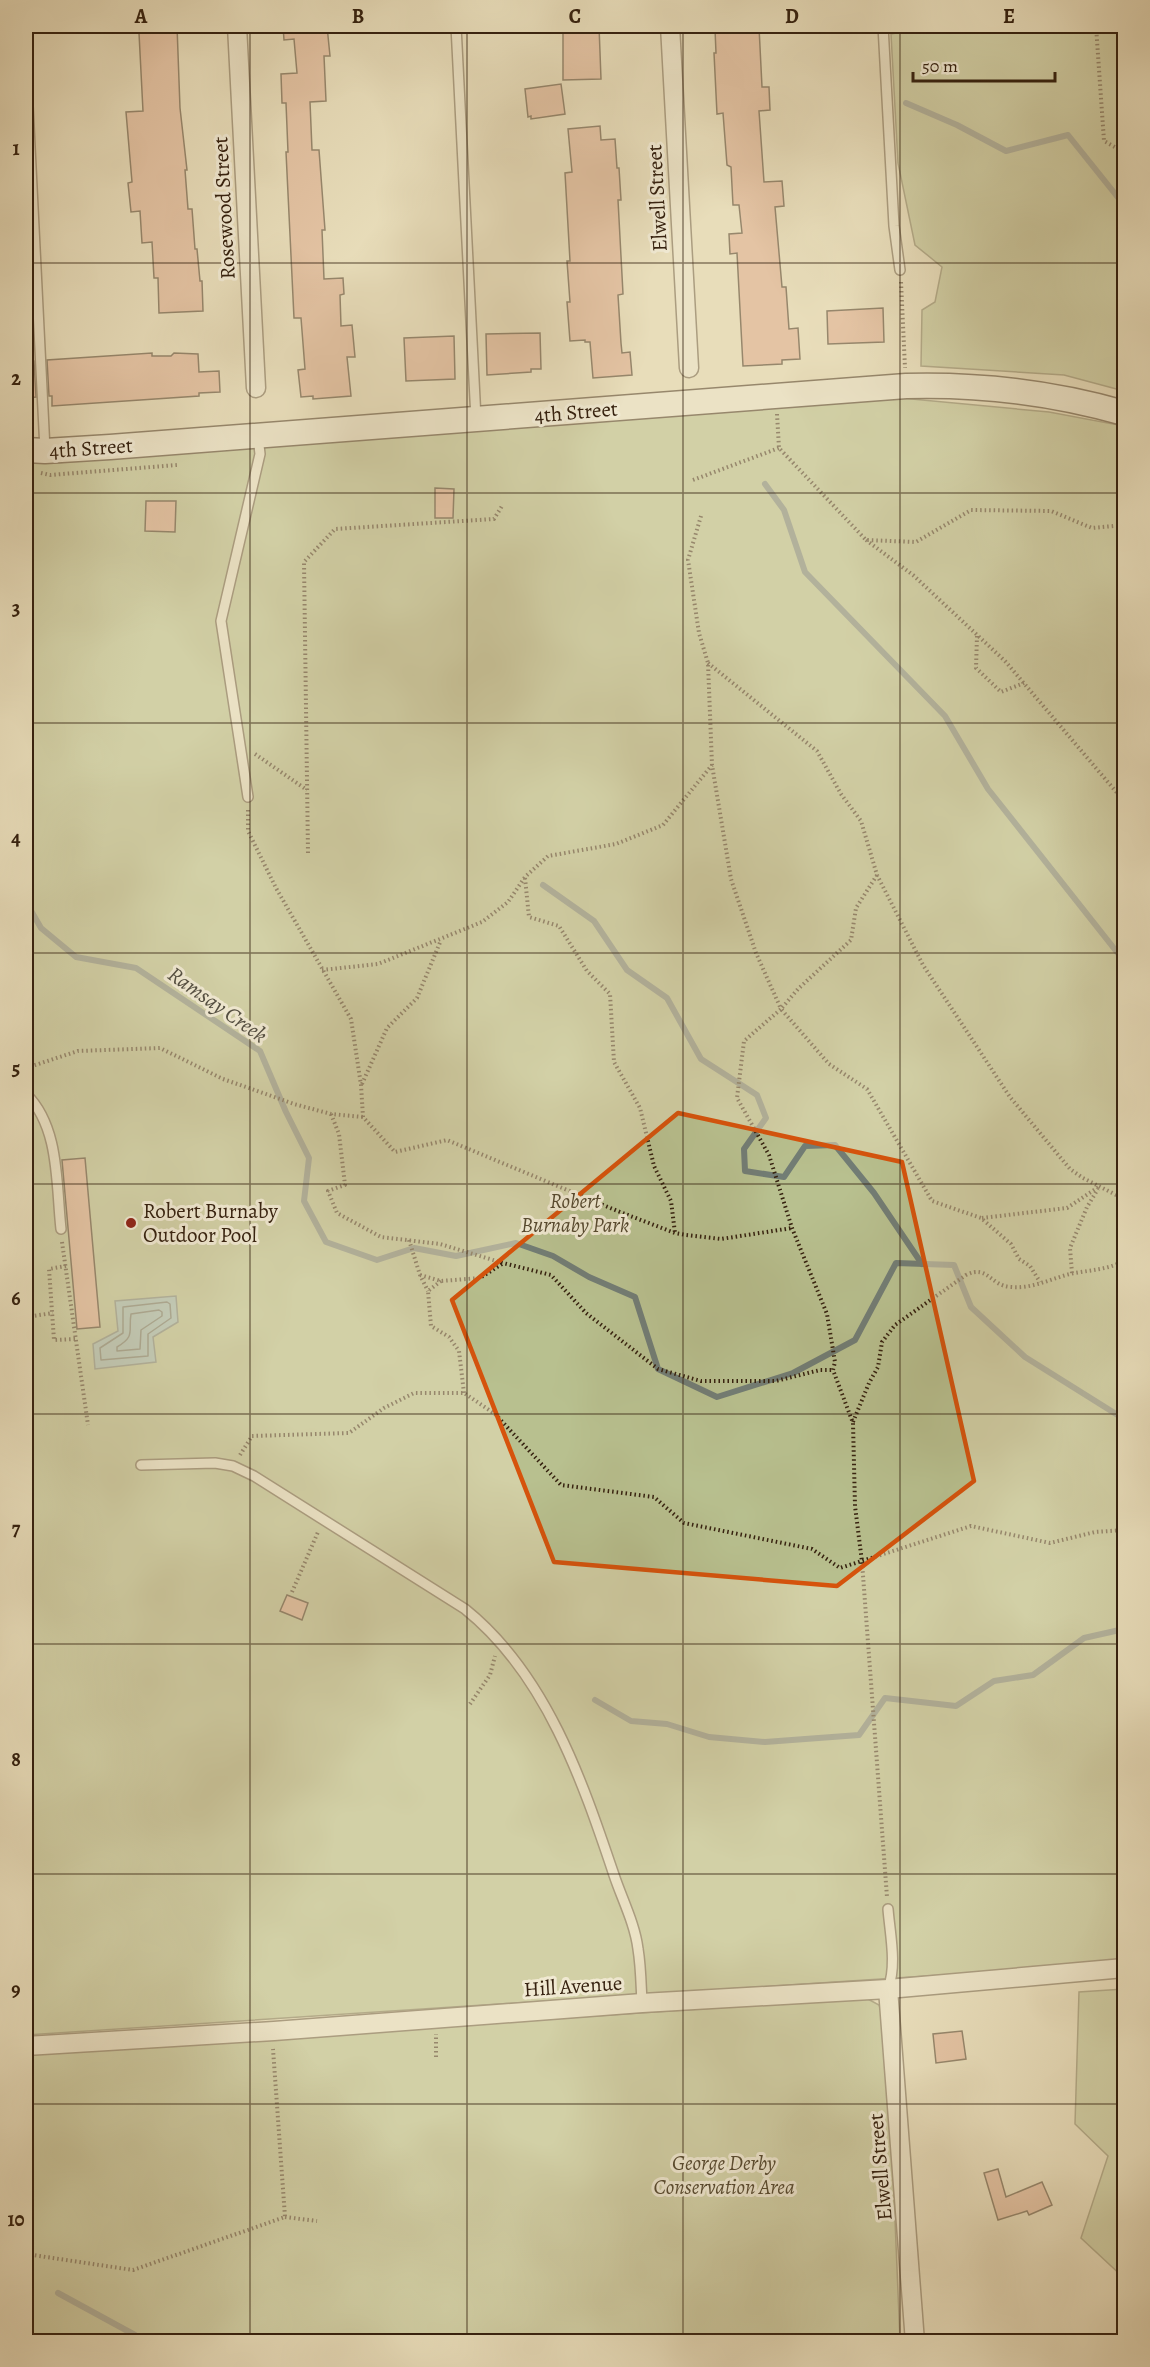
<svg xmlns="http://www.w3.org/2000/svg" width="1150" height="2367" viewBox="0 0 1150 2367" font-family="Alegreya,serif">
	<rect width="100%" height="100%" fill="#e8ddba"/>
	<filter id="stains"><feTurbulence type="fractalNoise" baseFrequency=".00333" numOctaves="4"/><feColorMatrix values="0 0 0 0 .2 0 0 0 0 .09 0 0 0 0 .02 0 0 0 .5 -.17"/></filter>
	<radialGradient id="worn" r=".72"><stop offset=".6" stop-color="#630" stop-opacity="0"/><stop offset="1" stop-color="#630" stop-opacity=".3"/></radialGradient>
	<g fill="#b8c08f" stroke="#76704f" stroke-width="1.5">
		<polygon points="935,26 1124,26 1124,391 1064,375 921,366 922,310 935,302 942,267 915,245 898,163 891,34"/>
		<polygon points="901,398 1049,412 1124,426 1124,1963 26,2035 26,460 55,463 133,457 145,453 147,456"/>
		<polygon points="1124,1989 1124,2278 1081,2238 1108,2156 1075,2124 1079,1992"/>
		<polygon points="866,1998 879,2005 887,2026 900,2341 26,2342 26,2054"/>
	</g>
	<polygon fill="#9bbab9" stroke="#727d75" stroke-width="1.5" points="176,1296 178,1322 153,1337 156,1362 95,1369 93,1344 118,1331 115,1301"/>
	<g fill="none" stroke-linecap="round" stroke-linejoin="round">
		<g stroke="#686e64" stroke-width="1.5">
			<polygon points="167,1302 170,1304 171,1318 148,1334 148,1356 101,1360 100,1348 123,1333 123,1307"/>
			<path d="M159,1310L162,1312V1316L141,1330L140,1349L117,1351V1347C136,1336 128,1331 131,1314Z"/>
		</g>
		<g stroke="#727d75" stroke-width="6">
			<polyline points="906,103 957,125 1006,151 1068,135 1124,205"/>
			<polyline points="765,484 784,510 805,572 945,716 988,789 1124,961"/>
			<polyline points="543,885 594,921 627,970 667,998 701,1059 757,1095 766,1118 744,1149 745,1171 784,1177 805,1146 835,1145 874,1193 922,1264"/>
			<polyline points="26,902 41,928 76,957 136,968 260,1051 286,1112 309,1158 304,1201 326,1242 377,1260 414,1248 456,1256 516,1243 553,1256 589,1277 635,1297 658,1369 717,1397 793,1373 855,1340 896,1263 954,1265 971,1307 1025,1357 1124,1419"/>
			<polyline points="595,1700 631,1721 667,1724 709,1737 765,1742 859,1735 885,1698 956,1706 994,1681 1033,1675 1084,1638 1124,1629"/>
			<polyline points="58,2293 135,2335 142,2342"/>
		</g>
	</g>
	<g fill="#e1a78b" stroke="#35210f" stroke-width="1.5">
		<polygon points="142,26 177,26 180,108 187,170 185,170 188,209 192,209 195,249 197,249 200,281 202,281 203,311 159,313 158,278 154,278 152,242 142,243 140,211 131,212 128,183 132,182 126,112 143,111 139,33 142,33"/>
		<polygon points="283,26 327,26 330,56 324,56 326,101 310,102 312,150 319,150 325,230 322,230 324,279 343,278 344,294 340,295 341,326 352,325 355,357 347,357 351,396 313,399 313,396 301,397 298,370 305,369 301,318 294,318 286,152 288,152 286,103 282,103 281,74 297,73 294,39 284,40"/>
		<polygon points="563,26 599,26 601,79 563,80"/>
		<polygon points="759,27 762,87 769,87 770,110 759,111 764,182 782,181 784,206 775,207 782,287 786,287 789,329 798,328 800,359 782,360 782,364 743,366 737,253 730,254 729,234 742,233 739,205 733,205 731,167 727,165 723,113 717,114 714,53 716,53 715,29"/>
		<polygon points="561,84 565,114 531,119 531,116 528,117 525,89"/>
		<polygon points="600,126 601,140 615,139 617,168 619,168 621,200 618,200 623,294 618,295 621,343 622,353 630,352 632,375 593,378 590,342 585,342 585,340 570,341 567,302 570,302 567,261 570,261 565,173 572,172 568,129"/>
		<polygon points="883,308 884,342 828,344 827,311"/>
		<polygon points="540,333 541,369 531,369 531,372 487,375 486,334"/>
		<polygon points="454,336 455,379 406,381 404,338"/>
		<polygon points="152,353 152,356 171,356 174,353 198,354 199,372 219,371 220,392 199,393 199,396 52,406 52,396 49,396 47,360"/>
		<polygon points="26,361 34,361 36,397 26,398"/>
		<polygon points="435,488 454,489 453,518 435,518"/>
		<polygon points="146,501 176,501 175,532 145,531"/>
		<polygon points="85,1158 100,1327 77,1329 62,1160"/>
		<polygon points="287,1595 308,1603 302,1620 280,1611"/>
		<polygon points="962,2031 966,2059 936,2063 933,2034"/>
		<polygon points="998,2169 1006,2197 1042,2182 1052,2205 1029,2215 1027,2211 998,2220 984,2173"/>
	</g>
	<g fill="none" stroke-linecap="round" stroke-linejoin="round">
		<g stroke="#62503a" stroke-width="12">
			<g id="lane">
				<polyline points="456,26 476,419"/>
				<polyline points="883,26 894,226 900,270"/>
				<polyline points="26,66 45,450"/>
				<polyline points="248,797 221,621 260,454 258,437"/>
				<path d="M26,1094C60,1127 56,1185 61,1229"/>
				<path d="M141,1465L215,1463L233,1466L254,1476L465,1609C546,1674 582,1780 614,1875C622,1899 635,1924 638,1949C641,1967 641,1985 642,2003"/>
				<path d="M888,1989C897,1965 890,1934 888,1909"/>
			</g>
		</g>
		<g stroke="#62503a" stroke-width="21">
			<g id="street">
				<polyline points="237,26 256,388"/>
				<polyline points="670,26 689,368"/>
				<polyline points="888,1989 915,2342"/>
				<polyline points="26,2046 274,2031 642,2003 888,1989 1124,1968"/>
			</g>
		</g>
		<g stroke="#35210f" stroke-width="27">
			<path id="secondary" d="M26,450L45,451L110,447L906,386C980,384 1054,393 1124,413"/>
		</g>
		<g stroke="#35210f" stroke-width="4" stroke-dasharray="1.5 3" stroke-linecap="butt">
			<polyline points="1096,26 1104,141 1124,152"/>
			<polyline points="901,282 905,368"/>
			<polyline points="777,414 779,448 866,540 916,542 971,510 1051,511 1092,528 1124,525"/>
			<polyline points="41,473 50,475 177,465"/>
			<polyline points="693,480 779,448"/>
			<polyline points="701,516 688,560 699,633 708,663 712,765 731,879 756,953 781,1009 744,1041 737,1098 769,1155 792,1228 827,1314 835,1362 833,1370 853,1423 855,1506 862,1562 887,1897"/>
			<polyline points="866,540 913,575 1005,661 1124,801"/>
			<polyline points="977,636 976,668 1001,692 1024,683"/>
			<polyline points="708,663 817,751 841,794 861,821 877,875 923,965 1010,1097 1070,1169 1083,1178 1124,1199"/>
			<polyline points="255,754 307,790"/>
			<polyline points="248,810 248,831 276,888 351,1019 361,1085 363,1117 395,1152 447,1140 620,1212 675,1233 686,1235 721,1239 792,1228"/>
			<polyline points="308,853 304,562 335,529 494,519 502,506"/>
			<polyline points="877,875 856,908 851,940 798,989 781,1009 829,1064 867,1089 932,1201 981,1218 1011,1244 1019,1259 1030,1266 1040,1282"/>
			<polyline points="525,878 529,917 559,926 587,971 610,994 614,1062 640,1108 654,1166 671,1201 675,1233"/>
			<polyline points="322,970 378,964 482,922 508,902 525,877 548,856 616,844 663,825 712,765"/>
			<polyline points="26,1068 78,1051 160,1048 223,1079 294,1104 331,1114 363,1117"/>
			<polyline points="362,1084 387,1028 417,998 441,940"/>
			<polyline points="331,1114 339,1134 345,1185 328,1191 337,1213 381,1237 440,1244 503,1263 551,1275 586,1313 658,1369 701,1381 776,1381 820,1370 833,1370"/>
			<polyline points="982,1218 1067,1208 1100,1186"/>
			<polyline points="409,1240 420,1275 428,1291"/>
			<polyline points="62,1242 88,1425"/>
			<polyline points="66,1266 49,1269 54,1340 75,1339"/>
			<polyline points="1072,1273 1070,1248 1087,1207 1098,1189"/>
			<polyline points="420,1275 441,1281 480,1278 502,1264"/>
			<polyline points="441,1281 428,1291 431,1326 449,1337 459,1351 464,1393"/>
			<polyline points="26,1317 53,1313"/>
			<path d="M853,1422L869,1383L878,1367L882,1342L895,1325L966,1275C988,1264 990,1286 1011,1287C1032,1289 1050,1279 1070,1274C1089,1270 1107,1270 1124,1261"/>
			<polyline points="240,1455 252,1436 349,1433 384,1408 414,1393 464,1393 495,1414 561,1485 654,1497 684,1523 812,1549 840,1568 971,1526 1050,1543 1095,1532 1124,1530"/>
			<polyline points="292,1592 318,1532"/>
			<polyline points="470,1704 490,1675 495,1656"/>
			<polyline points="436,2057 436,2034"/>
			<polyline points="285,2217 317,2221"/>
			<polyline points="26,2254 133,2270 285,2217 273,2049"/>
		</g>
		<use href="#lane" stroke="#f0e9d2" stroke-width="9"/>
		<use href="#street" stroke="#f0e9d2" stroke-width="18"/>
		<use href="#secondary" stroke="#f0e9d2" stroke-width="24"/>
	</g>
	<path d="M0 0H1150V2367H0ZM678,1113L902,1162L974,1481L837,1586L554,1562L452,1300Z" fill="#e8ddba" fill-opacity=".55" fill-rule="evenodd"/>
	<path fill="none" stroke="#d6530c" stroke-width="4.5" stroke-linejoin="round" d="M678,1113L902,1162L974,1481L837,1586L554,1562L452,1300Z"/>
	<path fill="none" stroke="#35210f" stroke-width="1.5" stroke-opacity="0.55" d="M250,26V2342M467,26V2342M683,26V2342M900,26V2342M26,263H1124M26,493H1124M26,723H1124M26,953H1124M26,1184H1124M26,1414H1124M26,1644H1124M26,1874H1124M26,2104H1124"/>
	<circle fill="#8f2418" stroke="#f0e9d2" stroke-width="2" cx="131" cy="1223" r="6"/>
	<g text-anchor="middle" stroke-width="6" stroke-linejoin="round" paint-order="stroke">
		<g font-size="21" fill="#35210f" stroke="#f0e9d2">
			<text transform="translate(657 198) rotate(-93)" y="7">Elwell Street</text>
			<text transform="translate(224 208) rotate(-93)" y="7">Rosewood Street</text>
			<text transform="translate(576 412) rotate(-5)" y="7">4th Street</text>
			<text transform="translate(91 448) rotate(-4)" y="7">4th Street</text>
			<text transform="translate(573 1986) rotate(-4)" y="7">Hill Avenue</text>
			<text transform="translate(880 2167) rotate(-95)" y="7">Elwell Street</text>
		</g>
		<g font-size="21" font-style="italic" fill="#56492f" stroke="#f0e9d2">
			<text x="575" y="1208">Robert<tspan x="575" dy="24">Burnaby Park</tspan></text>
			<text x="724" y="2170">George Derby<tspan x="724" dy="24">Conservation Area</tspan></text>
		</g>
		<g font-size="21" fill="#35210f" stroke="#f0e9d2" text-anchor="start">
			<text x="143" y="1218">Robert Burnaby<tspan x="143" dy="24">Outdoor Pool</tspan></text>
		</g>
		<g font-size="22" font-style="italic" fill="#544f42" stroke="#f0e9d2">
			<text transform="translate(218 1004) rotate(35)" y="8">Ramsay Creek</text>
		</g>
	</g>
	<rect width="1150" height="2367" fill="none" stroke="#e8ddba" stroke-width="66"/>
	<path d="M913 72v9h142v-9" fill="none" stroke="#35210f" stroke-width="3"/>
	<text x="922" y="72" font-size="18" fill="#35210f" stroke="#f0e9d2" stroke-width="4.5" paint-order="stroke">50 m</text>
	<rect x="33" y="33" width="1084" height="2301" fill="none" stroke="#35210f" stroke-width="2"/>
	<g font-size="20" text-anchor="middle" font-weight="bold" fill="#35210f">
		<text x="141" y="23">A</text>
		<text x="358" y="23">B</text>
		<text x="575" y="23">C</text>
		<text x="792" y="23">D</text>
		<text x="1009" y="23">E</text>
		<text x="16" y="155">1</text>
		<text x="16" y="385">2</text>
		<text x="16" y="615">3</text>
		<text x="16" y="845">4</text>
		<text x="16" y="1075">5</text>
		<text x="16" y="1305">6</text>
		<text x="16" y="1535">7</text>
		<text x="16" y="1766">8</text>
		<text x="16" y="1996">9</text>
		<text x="16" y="2226">10</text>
	</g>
	<rect width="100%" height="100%" filter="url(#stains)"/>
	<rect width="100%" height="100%" fill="url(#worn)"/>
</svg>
